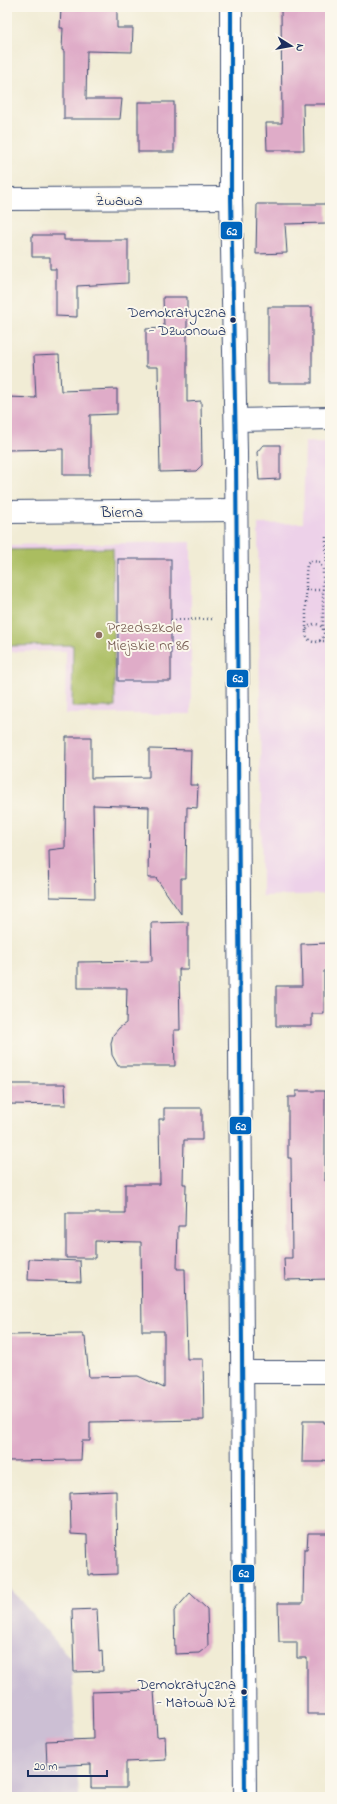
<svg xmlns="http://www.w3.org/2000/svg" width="337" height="1804" viewBox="0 0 337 1804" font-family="'Indie Flower',sans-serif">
	<rect width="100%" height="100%" fill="#fbf7ec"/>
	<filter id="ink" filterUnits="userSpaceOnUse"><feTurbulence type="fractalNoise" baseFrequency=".025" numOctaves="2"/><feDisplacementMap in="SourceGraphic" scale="8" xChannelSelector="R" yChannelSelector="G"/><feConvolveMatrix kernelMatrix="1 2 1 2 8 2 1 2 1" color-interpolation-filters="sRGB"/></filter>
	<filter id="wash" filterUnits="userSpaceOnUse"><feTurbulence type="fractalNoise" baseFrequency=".012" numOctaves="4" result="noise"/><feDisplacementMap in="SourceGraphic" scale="16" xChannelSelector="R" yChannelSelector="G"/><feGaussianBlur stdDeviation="0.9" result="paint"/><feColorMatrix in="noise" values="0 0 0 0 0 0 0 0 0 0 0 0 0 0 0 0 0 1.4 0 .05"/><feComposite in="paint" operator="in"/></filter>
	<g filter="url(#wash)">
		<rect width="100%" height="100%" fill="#f1ecd5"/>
		<g fill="#edd1e9">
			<polygon points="305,442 330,442 330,894 262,896 258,524 303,523"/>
			<polygon points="191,542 191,714 65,714 66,651 7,652 7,545"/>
		</g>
		<polygon fill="#ccbfd4" points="7,1585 71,1659 79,1797 7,1797"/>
		<polygon fill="#aabd61" stroke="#627660" points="113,548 115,707 72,707 73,645 7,646 7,550"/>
		<g id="blocks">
			<g fill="#dfacc8">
				<polygon points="281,7 330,7 330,104 303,104 304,150 267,150 266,123 282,123"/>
				<polygon points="61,8 117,8 117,28 133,28 132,52 87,51 86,99 122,99 120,119 64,119 64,51 62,50 63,28 60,28"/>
				<rect x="138" y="102" width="36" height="50"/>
				<polygon points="257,204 327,204 327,223 285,224 287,253 256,254"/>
				<polygon points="32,235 64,235 64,240 128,240 128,283 77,286 77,317 56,316 56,269 50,269 50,257 32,257"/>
				<polygon points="163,297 187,297 187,402 201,401 202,465 196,471 160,472 158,367 146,367 146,329 164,328"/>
				<rect x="268" y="307" width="44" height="76"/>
				<polygon points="59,355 61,391 117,389 117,414 90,415 90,475 63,475 63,449 7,450 7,397 36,398 34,356"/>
				<polygon points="263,445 280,445 280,479 259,480 257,452"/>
				<rect x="118" y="559" width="53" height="122"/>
				<polygon points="66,737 91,737 91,778 149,777 149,749 191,750 190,785 198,785 197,808 187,807 186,878 181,878 181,914 156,878 148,878 149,807 93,805 95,898 50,897 49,850 65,848"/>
				<polygon points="188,922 188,969 179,969 180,1030 174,1030 175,1066 118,1066 112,1055 111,1044 113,1035 119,1028 126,1023 127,988 78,988 78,962 152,961 151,923"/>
				<polygon points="330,943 330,971 324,971 324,1014 312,1014 312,1026 276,1026 276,986 302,986 301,944"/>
				<polygon points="7,1084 65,1084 66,1105 7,1104"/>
				<polygon points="296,1091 325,1091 325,1181 330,1181 330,1279 285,1280 284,1258 292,1258 291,1158 288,1158 288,1097 296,1097"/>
				<polygon points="164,1108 202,1108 202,1140 184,1140 183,1184 186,1184 185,1226 178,1226 177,1269 185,1269 187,1359 203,1359 204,1420 90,1422 90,1441 82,1441 81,1460 8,1461 7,1335 83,1334 83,1337 85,1337 89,1377 138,1376 164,1388 164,1331 142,1331 141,1242 95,1241 95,1258 66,1258 66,1213 125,1213 125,1184 160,1184 159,1119 164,1119"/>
				<polygon points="29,1259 80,1261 81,1282 28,1280"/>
				<polygon points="303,1421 324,1421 324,1423 330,1423 330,1461 323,1460 323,1462 302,1462"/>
				<polygon points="116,1491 117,1574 88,1575 87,1535 71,1534 70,1493"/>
				<polygon points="308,1533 330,1533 330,1714 307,1714 307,1658 297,1658 297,1642 279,1642 278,1603 303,1603 304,1549 307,1549"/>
				<polygon points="190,1593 207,1609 208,1646 199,1653 175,1654 174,1611"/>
				<polygon points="97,1609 99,1651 102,1650 103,1671 74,1672 72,1610"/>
				<polygon points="154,1690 157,1737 165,1736 166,1760 126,1762 126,1788 91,1788 91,1764 47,1766 46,1741 93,1739 92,1692"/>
			</g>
		</g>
	</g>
	<g filter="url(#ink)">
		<use href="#blocks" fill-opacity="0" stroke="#3b4b70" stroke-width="1"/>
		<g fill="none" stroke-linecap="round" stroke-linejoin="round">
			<g stroke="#3b4b70" stroke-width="24">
				<g id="street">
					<polyline points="7,199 231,198"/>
					<polyline points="236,420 330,418"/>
					<polyline points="7,512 236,510"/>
					<polyline points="242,1372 330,1372"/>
				</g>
			</g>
			<g stroke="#3b4b70" stroke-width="24">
				<polyline id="secondary" points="231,7 231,198 236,452 245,1797"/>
			</g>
			<g stroke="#3b4b70" stroke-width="2.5" stroke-dasharray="1 3" stroke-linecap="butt">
				<polyline points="330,537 326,537 328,628 330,628"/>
				<polyline points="306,590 323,590"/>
				<polyline points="171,620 212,619"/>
				<circle cx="315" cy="633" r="9"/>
				<polyline points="306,631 306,573 307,564 311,561 319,562 323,569 323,630"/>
				<polyline points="319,641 330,641"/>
			</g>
			<use href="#street" stroke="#fff" stroke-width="22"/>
			<use href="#secondary" stroke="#fff" stroke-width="22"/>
			<g stroke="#fbf7ec" stroke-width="7">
				<polyline id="bus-1" points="231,7 231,198 236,452 245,1797"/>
			</g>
			<use href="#bus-1" stroke="#0065bd" stroke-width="4"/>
		</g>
	</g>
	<g fill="#1b2f5e" stroke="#fbf7ec" stroke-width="1.5">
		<circle cx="233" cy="320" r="3.5"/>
		<circle cx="244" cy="1692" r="3.5"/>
	</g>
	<circle fill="#8d6e63" stroke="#fbf7ec" stroke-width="1.5" cx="99" cy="635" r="4"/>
	<g text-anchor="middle" stroke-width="4" stroke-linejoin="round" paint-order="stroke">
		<g font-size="15" fill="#1b2f5e" stroke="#fbf7ec" text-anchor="end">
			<text x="226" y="317">Demokratyczna<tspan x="226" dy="18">- Dzwonowa</tspan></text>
			<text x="236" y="1689">Demokratyczna<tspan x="236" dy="18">- Matowa NŻ</tspan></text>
		</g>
		<g font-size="16" fill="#1b2f5e" stroke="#fbf7ec">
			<text x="119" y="205">Żwawa</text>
			<text x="122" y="517">Bierna</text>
		</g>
		<g font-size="16" fill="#785e54" stroke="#fbf7ec" text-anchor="start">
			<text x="107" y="632">Przedszkole<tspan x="107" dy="18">Miejskie nr 86</tspan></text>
		</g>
	</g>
	<g stroke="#fbf7ec" stroke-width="1.5">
		<rect x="220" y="221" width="23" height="19" rx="4" fill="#0065bd"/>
		<rect x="226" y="669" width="23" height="19" rx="4" fill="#0065bd"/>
		<rect x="229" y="1116" width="23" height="19" rx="4" fill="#0065bd"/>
		<rect x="232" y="1564" width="23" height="19" rx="4" fill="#0065bd"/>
	</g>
	<g font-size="11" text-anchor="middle" font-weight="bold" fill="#fff">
		<text x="232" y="235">62</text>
		<text x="238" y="682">62</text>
		<text x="241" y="1130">62</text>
		<text x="244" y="1577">62</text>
	</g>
	<rect width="337" height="1804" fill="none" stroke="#fbf7ec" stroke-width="24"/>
	<g transform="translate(291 46) rotate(101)" stroke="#fbf7ec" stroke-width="3" paint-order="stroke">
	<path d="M0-3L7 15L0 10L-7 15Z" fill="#1b2f5e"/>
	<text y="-6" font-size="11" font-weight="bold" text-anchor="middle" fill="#1b2f5e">N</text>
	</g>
	<path d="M28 1770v6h79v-6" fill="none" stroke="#1b2f5e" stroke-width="2"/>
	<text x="34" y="1770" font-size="12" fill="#1b2f5e" stroke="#fbf7ec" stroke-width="3" paint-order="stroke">20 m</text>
</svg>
